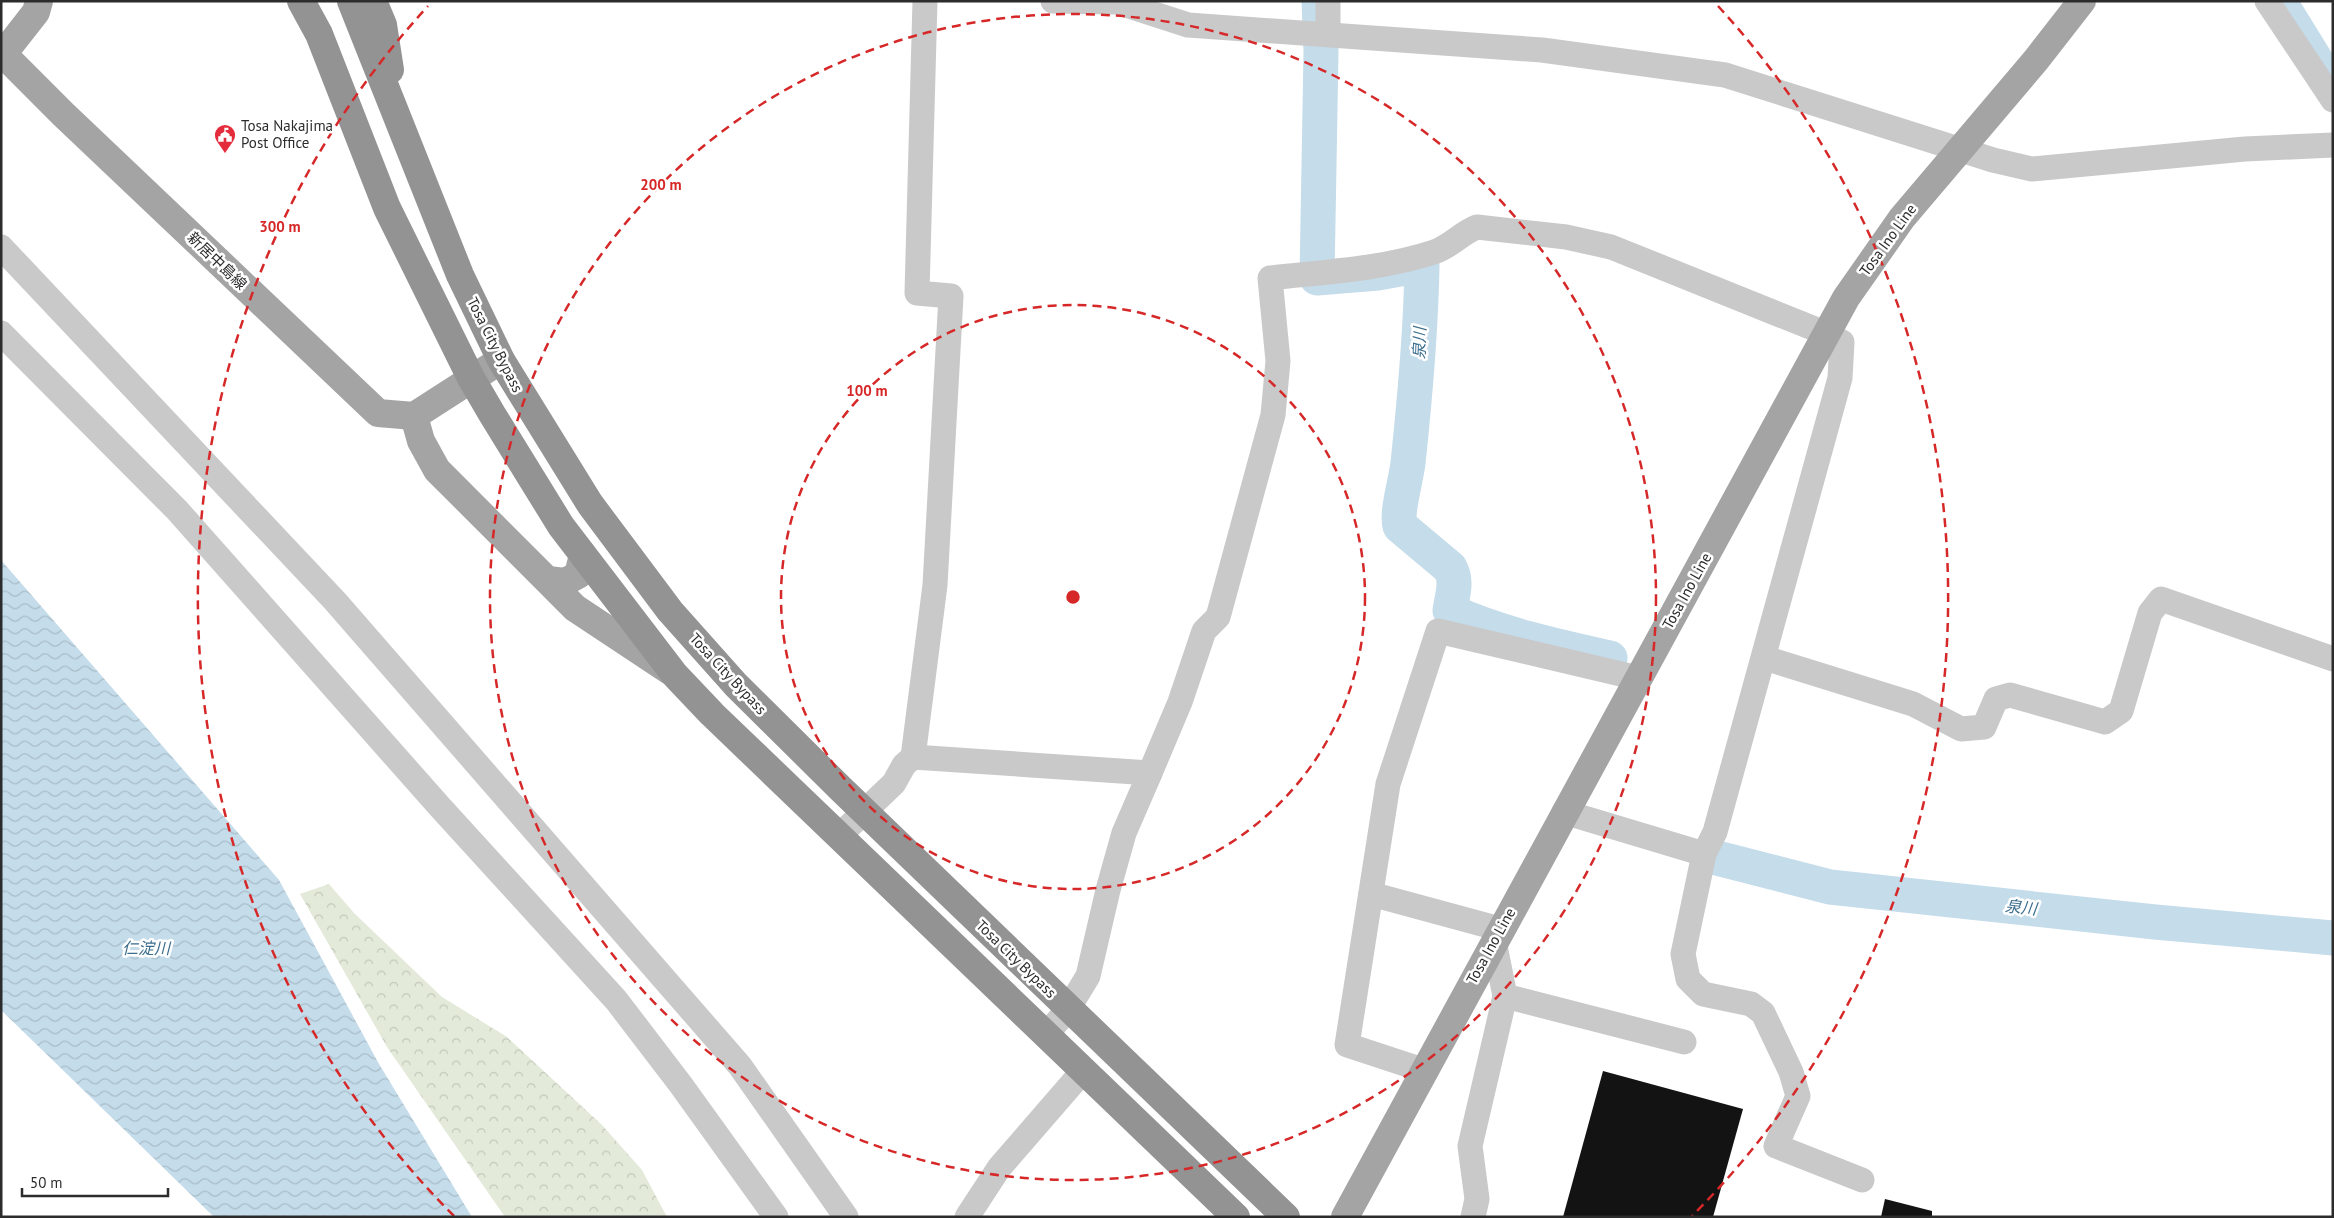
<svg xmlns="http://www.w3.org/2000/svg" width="2334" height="1218" viewBox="0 0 2334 1218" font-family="'PT Sans','Noto Sans JP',sans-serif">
	<defs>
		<pattern id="forest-crowns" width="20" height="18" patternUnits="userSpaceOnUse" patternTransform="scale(1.25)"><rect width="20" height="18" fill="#e3ead9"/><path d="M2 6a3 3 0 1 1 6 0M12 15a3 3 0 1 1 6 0" fill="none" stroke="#c3c9ba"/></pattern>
		<pattern id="water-waves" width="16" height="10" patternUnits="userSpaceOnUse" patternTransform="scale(1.25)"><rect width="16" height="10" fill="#c5dcea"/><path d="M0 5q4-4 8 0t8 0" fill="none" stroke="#a9bdc9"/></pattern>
	</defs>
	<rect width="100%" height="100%" fill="#fff"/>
	<polygon fill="url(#forest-crowns)" points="329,884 354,913 442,997 507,1037 602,1125 642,1170 667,1217 505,1217 387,1047 300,894"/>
	<polygon fill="url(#water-waves)" points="1,560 279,880 379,1064 472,1217 214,1217 1,1010"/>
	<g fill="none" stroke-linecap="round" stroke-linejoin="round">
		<polyline stroke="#c5dcea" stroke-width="20" points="2288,1 2333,74"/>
		<g stroke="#c5dcea" stroke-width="35">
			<path d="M1319,1L1321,52L1317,278L1378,273L1422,265C1421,331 1415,397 1408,463C1406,480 1396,513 1400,526L1450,568C1458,582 1452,595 1450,611C1500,634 1556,646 1610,658"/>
			<polyline points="1713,857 1830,887 2155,922 2333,938"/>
		</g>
	</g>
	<g fill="#131313">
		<polygon points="1603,1071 1743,1109 1713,1217 1563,1217"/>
		<polygon points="1885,1199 1932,1211 1932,1217 1881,1217"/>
	</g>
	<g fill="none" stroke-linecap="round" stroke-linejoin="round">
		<g stroke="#c9c9c9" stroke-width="25">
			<polyline points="1053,1 1117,2 1188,25 1542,50 1725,75 1993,160 2032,169 2245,149 2333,145"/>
			<polyline points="1328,1 1328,34"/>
			<polyline points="2267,1 2333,100"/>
			<polyline points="1,247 335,601 740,1066 846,1217"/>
			<polyline points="1,333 177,510 440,807 616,1000 681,1085 776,1217"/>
			<polyline points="1765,658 1913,704 1961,729 1984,727 1996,699 2010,695 2105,722 2121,711 2150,613 2161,599 2333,659"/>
			<polyline points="913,757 1150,773 1124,833 1108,890 1088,976 1068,1009 1046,1035"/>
			<path d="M1150,773L1180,702L1204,631L1218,617L1273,415L1278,361L1270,278C1323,272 1383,269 1434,252C1450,247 1461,233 1477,227L1566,237L1611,247L1825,333L1842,342L1840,378L1715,832L1704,854L1683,954L1688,979L1703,994L1751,1004L1763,1013L1791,1072L1798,1096L1776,1146L1862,1180"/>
			<polyline points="1564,812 1704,854"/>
			<polyline points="839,836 894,783 904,765 913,757 935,585 951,296 917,293 925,1"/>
			<polyline points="1371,894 1500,929"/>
			<polyline points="1505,996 1684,1042"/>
			<polyline points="1423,1070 1347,1045 1388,784 1438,631 1638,678"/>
			<polyline points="967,1217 999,1168 1083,1071"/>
			<polyline points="1473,1217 1477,1199 1470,1146 1505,996 1494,941"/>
		</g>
		<g stroke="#a4a4a4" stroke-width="28">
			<polyline points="39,1 36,12 3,54 63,114 378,413 414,416 501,360"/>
			<polyline points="414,416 421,441 437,470 575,608 670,671"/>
			<polyline points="548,580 565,582 578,575 583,555"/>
			<polyline points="1345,1217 1846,298 1902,218 2036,60 2082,1"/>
		</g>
		<g stroke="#939393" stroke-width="28">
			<polyline points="301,1 319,34 387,208 471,378 492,414 561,526 675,675 712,714 1236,1217"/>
			<polyline points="351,1 460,275 501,360 590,504 670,611 736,685 841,789 1286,1217"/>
			<polyline points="373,1 383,25 390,70"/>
		</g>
	</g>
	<g fill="none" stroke="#d62828" stroke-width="2.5" stroke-dasharray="9 6">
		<circle cx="1073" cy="597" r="292"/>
		<circle cx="1073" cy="597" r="583"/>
		<path d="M454 1216A875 875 0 0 1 428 6M1718 6A875 875 0 0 1 1692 1216"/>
	</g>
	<defs>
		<g id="civic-pin" transform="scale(1.125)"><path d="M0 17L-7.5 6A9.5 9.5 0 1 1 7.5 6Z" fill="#e42d3c" stroke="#fff"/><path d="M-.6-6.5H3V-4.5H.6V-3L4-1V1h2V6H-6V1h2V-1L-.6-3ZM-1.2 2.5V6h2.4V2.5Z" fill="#fff"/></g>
	</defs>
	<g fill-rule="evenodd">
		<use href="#civic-pin" x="225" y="135"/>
	</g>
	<g text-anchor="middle" stroke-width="5" stroke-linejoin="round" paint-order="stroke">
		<g font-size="15" fill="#2c2c2c" stroke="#fff" text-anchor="start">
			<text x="241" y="131">Tosa Nakajima<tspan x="241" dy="17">Post Office</tspan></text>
		</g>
		<g font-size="15" fill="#2c2c2c" stroke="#fff">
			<text transform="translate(1888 240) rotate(-54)" y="5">Tosa Ino Line</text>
			<text transform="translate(217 261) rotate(44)" y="5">新居中島線</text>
			<text transform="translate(495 345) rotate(63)" y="5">Tosa City Bypass</text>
			<text transform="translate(1687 591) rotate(-61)" y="5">Tosa Ino Line</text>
			<text transform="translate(728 674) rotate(47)" y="5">Tosa City Bypass</text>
			<text transform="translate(1491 946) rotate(-61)" y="5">Tosa Ino Line</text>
			<text transform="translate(1016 959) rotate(44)" y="5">Tosa City Bypass</text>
		</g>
		<g font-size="16" font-style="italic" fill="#3b6e8e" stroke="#fff">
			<text transform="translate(1419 343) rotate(-88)" y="6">泉川</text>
			<text transform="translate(2021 907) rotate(6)" y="6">泉川</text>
			<text x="146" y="954">仁淀川</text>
		</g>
	</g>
	<circle cx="1073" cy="597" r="8" fill="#d62828" stroke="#fff" stroke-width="2.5"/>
	<g font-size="15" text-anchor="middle" font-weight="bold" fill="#d62828" stroke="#fff" stroke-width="5" stroke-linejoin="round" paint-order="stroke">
		<text x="661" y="190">200 m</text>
		<text x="280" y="232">300 m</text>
		<text x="867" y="396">100 m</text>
	</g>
	<rect width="2334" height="1218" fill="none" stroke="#2c2c2c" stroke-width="5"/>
	<path d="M22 1188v8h146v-8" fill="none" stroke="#2c2c2c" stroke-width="2.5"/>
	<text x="30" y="1188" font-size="15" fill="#2c2c2c" stroke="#ffffff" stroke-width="4" paint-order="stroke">50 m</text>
</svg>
